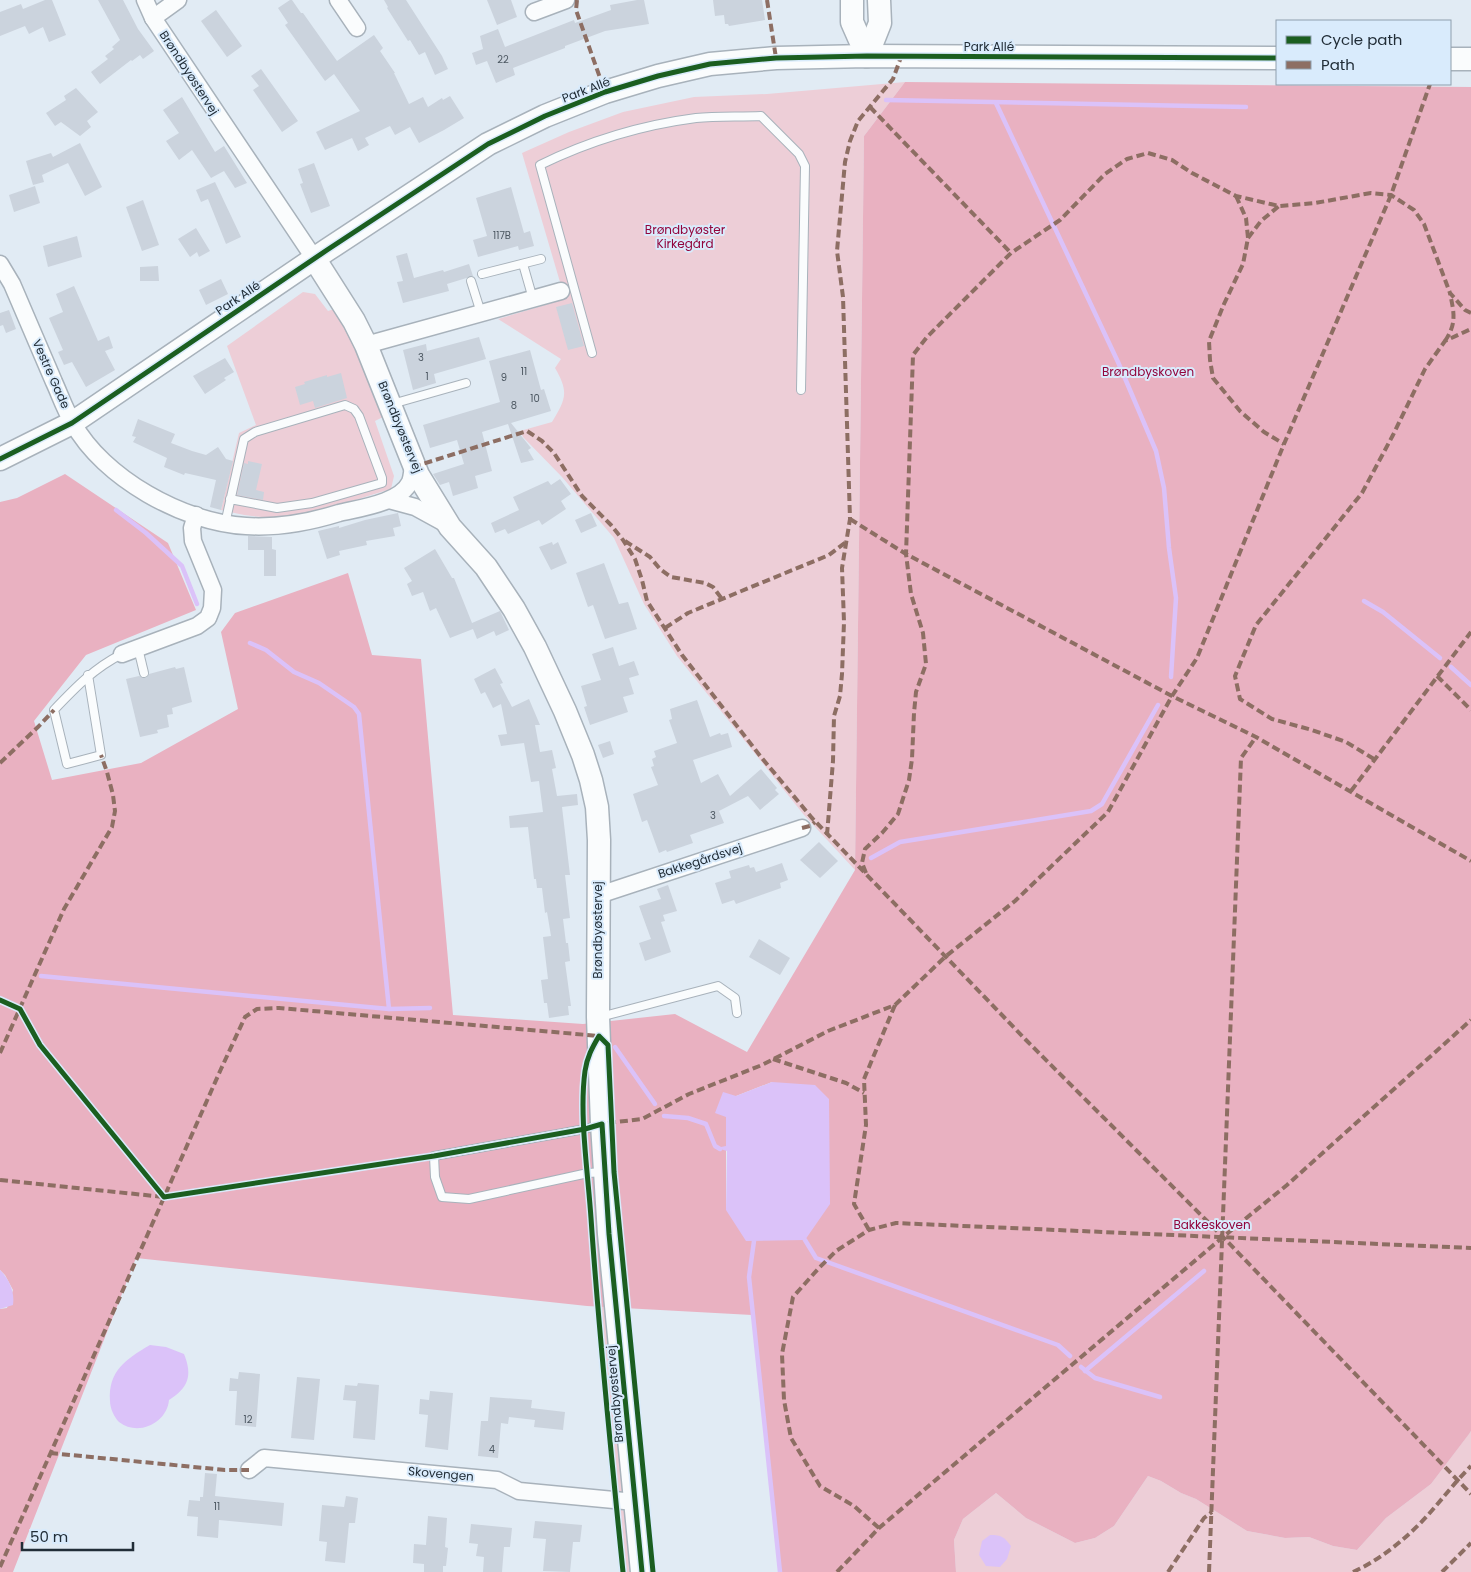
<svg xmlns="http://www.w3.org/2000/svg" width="1471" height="1572" viewBox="0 0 1471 1572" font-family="Poppins,sans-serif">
	<rect width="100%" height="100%" fill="#e1ebf4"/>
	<g fill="#edced7">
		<path d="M905,82L864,136L855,870L804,815L677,656L644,604L614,538L562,477L523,437L520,431L552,422C566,399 569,392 555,368L561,359L498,319L565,299L522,153L569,132L623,112L694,97L767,94Z"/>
		<path d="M303,292L315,294L328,311L334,309L347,330L383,417L375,421L394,476L391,489C346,502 299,522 252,516C242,515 232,512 221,510L239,433L256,425L227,346Z"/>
		<polygon points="590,1178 627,1487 618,1495"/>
		<polygon points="1471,1431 1471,1572 956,1572 954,1540 963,1519 996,1493 1026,1518 1075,1543 1095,1538 1114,1526 1148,1476 1161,1481 1181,1493 1196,1499 1247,1531 1285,1538 1309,1537 1333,1546 1357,1550 1386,1518 1431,1484"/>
		<polygon points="619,1508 629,1515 634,1572 626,1572"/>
	</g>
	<path fill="#e9b1c1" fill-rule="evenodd" d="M905,82L1471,87V1431L1469,1434L1431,1484L1386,1518L1357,1550L1333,1546L1309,1537L1285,1538L1247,1531L1196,1499L1181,1493L1161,1481L1148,1476L1114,1526L1095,1538L1075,1543L1026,1518L996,1493L963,1519L954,1540L956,1572H780L752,1315L587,1306L136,1258L13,1572H0V1309L7,1308L13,1290L5,1275L0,1270V502L17,498L65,474L168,543L196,610L86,655L34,721L52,780L141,763L238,709L221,632L235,613L348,573L372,655L421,659L453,1015L583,1024L675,1014L747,1052L855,870L864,136ZM772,1082L726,1210V1117L736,1096Z"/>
	<g fill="#dbc2f9">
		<polygon points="772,1082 815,1085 829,1099 830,1204 805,1240 746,1241 726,1210 727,1151 720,1149 721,1147 726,1146 726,1117 715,1113 723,1092 736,1096"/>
		<path d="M0,1270C9,1279 15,1292 13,1305L0,1309Z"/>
		<path d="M150,1345L166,1347L184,1354C193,1376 188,1388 169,1400C167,1423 138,1437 119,1422C114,1417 110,1408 110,1401C108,1371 126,1359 150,1345Z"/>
		<path d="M990,1535C1002,1535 1004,1537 1011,1546L1007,1559L1000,1567L986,1566L979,1555L982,1541Z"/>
	</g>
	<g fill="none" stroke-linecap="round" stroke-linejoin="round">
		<g stroke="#dbc2f9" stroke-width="4.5">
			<polyline points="886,100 1246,107"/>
			<polyline points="996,103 1118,362 1156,451 1164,488 1169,548 1176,598 1171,677"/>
			<polyline points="116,510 146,533 182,566 197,604"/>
			<polyline points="1364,601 1383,612 1440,658"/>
			<polyline points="250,643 266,650 294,672 319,683 354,707 359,714 389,1009"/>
			<polyline points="1451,667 1471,685"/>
			<polyline points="871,858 900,842 1091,811 1102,804 1158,705"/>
			<polyline points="41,976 389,1009 430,1008"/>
			<polyline points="615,1047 655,1104"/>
			<polyline points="664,1116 688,1118 706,1124 715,1146 720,1149"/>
			<polyline points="805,1240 816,1258 1058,1345 1070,1356"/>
			<polyline points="754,1241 749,1277 780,1572"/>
			<polyline points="1081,1367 1095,1378 1160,1397"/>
			<polyline points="1085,1371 1204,1271"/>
		</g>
	</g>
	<g fill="#cbd3dd">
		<polygon points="45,0 52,0 66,35 49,42 43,27 29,34 25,26 0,36 0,12 21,4 23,9"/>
		<polygon points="98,0 123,0 138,29 154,51 143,59 140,55 132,61 131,60 100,84 91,72 108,59 105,56 114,49 112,47 120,40"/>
		<polygon points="290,0 292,0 301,13 303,13 337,61 374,35 383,48 380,51 395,73 394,73 409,104 423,97 428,107 442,98 443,100 450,96 464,118 444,130 419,143 410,127 395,135 390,126 365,138 369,145 358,151 352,138 325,150 316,132 360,111 334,74 325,81 285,25 288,23 278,8"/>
		<polygon points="384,0 406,0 442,56 448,69 435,75 425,52 419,55 410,40 408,41 387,8 388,7"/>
		<polygon points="487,0 511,0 517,17 497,25"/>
		<polygon points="637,0 644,0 649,24 605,31 565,46 565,48 513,68 515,75 496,83 487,61 476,65 472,53 483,49 480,36 498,29 505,47 574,20 575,23 611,10 610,5"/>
		<polygon points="713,0 762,0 765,20 729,26 728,24 725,24 724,15 715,16"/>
		<polygon points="216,10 242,46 227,57 201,21"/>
		<polygon points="261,69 298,121 282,132 253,90 259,86 251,76"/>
		<polygon points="76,88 98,112 87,121 91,127 80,136 61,122 55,126 46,113 66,100 64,96"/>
		<polygon points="182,97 215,152 224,146 247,183 235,188 224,171 211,178 192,150 179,160 166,141 179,133 163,110"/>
		<polygon points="80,143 102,187 85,196 68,163 42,175 44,182 33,185 26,161 51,153 53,157"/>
		<polygon points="314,163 330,206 311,213 300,184 303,183 298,169"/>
		<polygon points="215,182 241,237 226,244 208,199 201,202 196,190"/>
		<polygon points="35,186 40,203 14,212 9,195"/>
		<polygon points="511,187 524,233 530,231 534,246 519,250 518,246 478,257 473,240 487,236 476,198"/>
		<polygon points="143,200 159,245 142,251 126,207"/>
		<polygon points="196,228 210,251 199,257 197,252 190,257 178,239"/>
		<polygon points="77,236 82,257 48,267 43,246"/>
		<polygon points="407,253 414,278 443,270 444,272 469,264 473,276 447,284 449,291 403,303 397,282 403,281 396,256"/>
		<polygon points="158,266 159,281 140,281 140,267"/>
		<polygon points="221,279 228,294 206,305 199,290"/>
		<polygon points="74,286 98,341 109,336 113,348 105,351 115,370 86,387 72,362 64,365 58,352 63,350 49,318 63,312 56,294"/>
		<polygon points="572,303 584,346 568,350 556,307"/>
		<polygon points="9,310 16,329 6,333 3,325 0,326 0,313"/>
		<polygon points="479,337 486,359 434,374 436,383 413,390 403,350 426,344 427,351"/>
		<polygon points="530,350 541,390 544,389 551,411 511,423 531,448 528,450 534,460 521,463 508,424 482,432 492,471 475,476 478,488 453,496 449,482 440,485 433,474 464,464 457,440 430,448 423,425 500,402 489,361"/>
		<polygon points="225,358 234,372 224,378 226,380 205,394 193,376"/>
		<polygon points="341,373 347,398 315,408 313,401 300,405 295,387 305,384 304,382 327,375 327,377"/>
		<polygon points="138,419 175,434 171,443 192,451 206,455 218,447 226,459 233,461 221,510 210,507 216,480 185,473 184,475 164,467 167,458 133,442 136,437 132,436"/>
		<polygon points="248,461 262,464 256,490 264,492 263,500 237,495 244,463 248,464"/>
		<polygon points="560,479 571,494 561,501 566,509 542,525 539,520 508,534 505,529 495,533 491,523 519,510 513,497 548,481 551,485"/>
		<polygon points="398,513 401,526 393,528 395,536 366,541 367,545 339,551 340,555 327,559 318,531 339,526 339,528 365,520"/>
		<polygon points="591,513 597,526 581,533 575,520"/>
		<polygon points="248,536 272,537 272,549 276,550 276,576 264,576 264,550 248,550"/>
		<polygon points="552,542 553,545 558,542 567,563 551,570 539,547"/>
		<polygon points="435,549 452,578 454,578 472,623 500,611 509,630 496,636 494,631 477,639 473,629 450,638 436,608 430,611 423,592 412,596 407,584 412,581 404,568"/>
		<polygon points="604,563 619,604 628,602 637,629 605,639 593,605 588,607 576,573"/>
		<polygon points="613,647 619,666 634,661 639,675 629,678 634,694 623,697 628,712 590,725 584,707 587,706 581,686 601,680 592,654"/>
		<polygon points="175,667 176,669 184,667 192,702 172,708 173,714 167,715 169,727 157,730 158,733 140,737 126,679 139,676 146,678 149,674"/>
		<polygon points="495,668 503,683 500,684 512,707 529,699 540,725 535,725 540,752 552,750 556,768 552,769 557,796 577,794 578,805 562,807 570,875 565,875 570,918 563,919 566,943 568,943 570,961 565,962 571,1006 568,1006 569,1015 549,1018 547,1003 544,1003 541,980 548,979 543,937 551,936 547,912 545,913 542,888 537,888 536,879 534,879 528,827 510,828 509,816 543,812 539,781 531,782 524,743 501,746 498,735 507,734 501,704 493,708 485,692 481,694 474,679"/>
		<polygon points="697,700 710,737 720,733 721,735 728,733 732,747 693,760 701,783 718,774 730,796 761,769 777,788 775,790 779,794 760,810 748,796 719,811 724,823 690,835 693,843 667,852 666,850 659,853 647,820 642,822 633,794 658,785 651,767 654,766 652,759 656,757 654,751 677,743 669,720 672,719 670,709"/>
		<polygon points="610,741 614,754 603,758 598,745"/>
		<polygon points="819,842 838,861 820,878 800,860"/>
		<polygon points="782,863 788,880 780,883 781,888 736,904 734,900 722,904 715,883 731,878 729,871 749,865 750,868 754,867 756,872"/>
		<polygon points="668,885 677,911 663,915 665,921 661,922 671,952 645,961 639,943 651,939 639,906 661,899 657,889"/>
		<polygon points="759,939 790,958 780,975 749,957"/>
		<polygon points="239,1372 260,1374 256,1427 235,1425 237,1391 229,1391 230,1378 238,1379"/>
		<polygon points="297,1377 320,1379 314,1440 291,1438"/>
		<polygon points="358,1383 379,1385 375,1440 353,1438 356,1401 343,1400 345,1385 357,1386"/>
		<polygon points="430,1391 453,1393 448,1450 425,1447 428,1415 419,1414 420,1399 429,1400"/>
		<polygon points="490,1397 532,1400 531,1408 565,1412 563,1430 534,1427 535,1420 509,1417 508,1424 501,1423 498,1458 478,1456 481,1421 488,1421"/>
		<polygon points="205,1473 217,1474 215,1496 284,1503 282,1526 219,1520 218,1538 197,1536 198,1517 187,1516 189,1500 200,1501 200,1497 203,1497"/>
		<polygon points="346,1496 358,1498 355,1523 349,1523 345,1563 325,1561 327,1542 319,1541 322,1505 344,1507"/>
		<polygon points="428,1516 447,1518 445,1547 448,1548 446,1566 443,1566 443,1572 424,1572 424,1564 413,1563 414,1544 426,1545"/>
		<polygon points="535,1521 582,1525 580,1542 573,1542 570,1572 543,1571 546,1539 533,1538"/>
		<polygon points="471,1524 512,1528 510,1547 504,1547 502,1572 483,1572 484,1557 476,1556 478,1544 469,1543"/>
	</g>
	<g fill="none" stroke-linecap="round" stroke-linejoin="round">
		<g stroke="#a8b2bb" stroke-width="10">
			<g id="lane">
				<polyline points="523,264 533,299"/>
				<polyline points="482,274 541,259"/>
				<polyline points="471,281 481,313"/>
				<path d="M592,353L540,165C589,141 642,125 696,118C717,116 739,117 761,116L799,154L805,166L801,390"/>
				<polyline points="392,404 466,383"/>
				<polyline points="225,524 244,439 255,432 345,405 354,409 359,416 382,478 382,483 312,503 277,508 230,499"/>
				<polyline points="138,648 144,673"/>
				<path d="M88,675L101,755L67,764L54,710C75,688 94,668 122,654"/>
				<polyline points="600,1017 718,986 735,998 737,1013"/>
				<polyline points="600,1125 585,1129 434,1156 435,1177 442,1197 469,1199 588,1173 604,1172"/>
			</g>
		</g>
		<g stroke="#a8b2bb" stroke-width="19">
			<g id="street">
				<polyline points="145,0 153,18 314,258"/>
				<polyline points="338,0 357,28"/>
				<polyline points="534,12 566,0"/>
				<polyline points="153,18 178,0"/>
				<path d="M0,264L12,284C26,317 40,349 54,382C60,395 65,410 73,423C103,478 184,523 246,526C277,528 310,522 339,513C360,508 400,503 410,482C412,477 412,471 413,467"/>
				<polyline points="366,345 561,291"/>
				<polyline points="389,500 415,507 446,524"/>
				<polyline points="122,654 197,626 208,618 212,608 213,590 193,541 192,528 196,515"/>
				<polyline points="599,895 802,828"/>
				<polyline points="249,1470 264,1458 497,1480 519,1491 635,1502"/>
			</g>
		</g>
		<g stroke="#a8b2bb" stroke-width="25">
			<g id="secondary">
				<polyline points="852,0 852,22 867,56"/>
				<polyline points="867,56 880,23 879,0"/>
				<polyline points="1450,59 1471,59"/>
				<polyline points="314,258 354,321 366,345 418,475 450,527 486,567 514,609 535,647 565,711 583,755 591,780 597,807 599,840 598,1017 602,1124 609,1234 642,1572"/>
				<polyline points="0,459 72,423 327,250 488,144 545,116 605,92 658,76 710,64 776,58 867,56 1277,58"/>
			</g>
		</g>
		<use href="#lane" stroke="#fafcfd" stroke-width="8"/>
		<use href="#street" stroke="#fafcfd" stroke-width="16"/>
		<use href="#secondary" stroke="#fafcfd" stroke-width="22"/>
		<g stroke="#8d6e63" stroke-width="4" stroke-dasharray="8 4" stroke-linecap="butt">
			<polyline points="577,0 576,10 605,92"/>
			<polyline points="767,0 776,58"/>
			<polyline points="870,107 1011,253"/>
			<polyline points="1236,196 1246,218 1248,238 1243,264 1224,304 1209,341 1210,360 1213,378 1240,411 1264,432 1284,444"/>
			<polyline points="1248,238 1261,221 1279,206"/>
			<path d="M1445,341C1457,323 1454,313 1450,293"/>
			<polyline points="413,467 527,431 542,441 554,453 582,496 611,525 623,540 635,559 642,580 647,601 682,655 761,757 812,818 1026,1040 1223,1237 1471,1494"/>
			<polyline points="850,519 906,554 1172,696 1256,737 1471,861"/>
			<polyline points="625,541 650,557 660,569 671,577 705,583 713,587 722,599"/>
			<polyline points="665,628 688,613 829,555 846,542"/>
			<polyline points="1437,676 1471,710"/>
			<polyline points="1374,759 1346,742 1312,730 1272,719 1240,699 1235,676 1256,625 1362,493 1393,435 1425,369 1445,341 1471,329"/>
			<polyline points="0,763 39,726 54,710"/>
			<polyline points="1351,791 1471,632"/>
			<polyline points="802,828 810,826 815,822"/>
			<polyline points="827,835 833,761 834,716 840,696 842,674 844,622 842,568 850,519 843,297 837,251 845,162 850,141 858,121 893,79 901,57"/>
			<polyline points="866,873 862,863 865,849 882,833 898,814 909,780 912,759 914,713 916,692 926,664 923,633 911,594 906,554 913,355 927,337 1011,253 1060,220 1105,174 1127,159 1148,153 1172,160 1192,173 1236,196 1279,206 1315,203 1371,193 1391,195 1414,210 1424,224 1450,293 1465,310 1471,313"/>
			<polyline points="0,1053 64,909 112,827 115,811 113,795 107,772 101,755"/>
			<polyline points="773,1059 846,1083 864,1093"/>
			<polyline points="608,1123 642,1119 689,1094 762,1065 828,1031 895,1005 945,957 1015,901 1108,812 1172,696 1197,658 1284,444 1391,195 1430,84"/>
			<polyline points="0,1180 164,1197"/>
			<polyline points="869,1230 854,1204 866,1125 864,1079 895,1005"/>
			<polyline points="50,1453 225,1470 249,1470"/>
			<polyline points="879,1528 854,1506 820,1486 791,1438 784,1400 782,1354 793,1297 818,1269 836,1251 869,1230 896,1223 1471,1248"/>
			<polyline points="0,1567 221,1069 245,1017 257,1009 279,1008 599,1036"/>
			<polyline points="837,1572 879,1528 1223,1237 1287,1185 1471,1020"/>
			<polyline points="1168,1572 1204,1518 1212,1512"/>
			<polyline points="1209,1572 1241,758 1256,737"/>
			<path d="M1353,1572C1384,1558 1413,1533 1435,1507C1447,1493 1458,1479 1471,1466"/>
			<polyline points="1442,1572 1471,1543"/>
		</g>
		<g stroke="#d9ebfc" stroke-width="8">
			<g id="cycleway">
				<polyline points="0,459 72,423 327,250 488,144 545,116 605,92 658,76 710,64 776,58 867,56 1277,58"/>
				<polyline points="0,1000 20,1009 40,1045 164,1197 434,1156 585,1129 602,1124 609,1234 642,1572"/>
				<path d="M623,1572C611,1454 599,1336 591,1218C588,1173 579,1115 585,1071C587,1057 592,1048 599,1036L608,1045L614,1172L653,1572"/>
			</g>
		</g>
		<use href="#cycleway" stroke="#1b5e20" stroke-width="5"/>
	</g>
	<g text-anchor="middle" stroke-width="4" stroke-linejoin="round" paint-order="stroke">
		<g font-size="10" fill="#4c5761">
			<text x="503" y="63">22</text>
			<text x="502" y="239">117B</text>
			<text x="421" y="361">3</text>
			<text x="524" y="375">11</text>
			<text x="427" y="380">1</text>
			<text x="504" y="381">9</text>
			<text x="535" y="402">10</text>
			<text x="514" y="409">8</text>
			<text x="713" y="819">3</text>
			<text x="248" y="1423">12</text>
			<text x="492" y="1453">4</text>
			<text x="217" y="1510">11</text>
		</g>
		<g font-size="12" fill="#212d37" stroke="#d9ebfc">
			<text x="989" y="51">Park Allé</text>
			<text transform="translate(189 73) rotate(57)" y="4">Brøndbyøstervej</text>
			<text transform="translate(586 90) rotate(-21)" y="4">Park Allé</text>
			<text transform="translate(238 298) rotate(-34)" y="4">Park Allé</text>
			<text transform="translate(51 374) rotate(66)" y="4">Vestre Gade</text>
			<text transform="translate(400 427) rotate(68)" y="4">Brøndbyøstervej</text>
			<text transform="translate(700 861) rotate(-18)" y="4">Bakkegårdsvej</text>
			<text transform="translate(598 930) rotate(-90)" y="4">Brøndbyøstervej</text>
			<text transform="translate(615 1394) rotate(-95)" y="4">Brøndbyøstervej</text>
			<text transform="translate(441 1474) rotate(5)" y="4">Skovengen</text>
		</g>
		<g font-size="12" fill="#92053c" stroke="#d9ebfc">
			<text x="685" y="234">Brøndbyøster<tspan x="685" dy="14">Kirkegård</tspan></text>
			<text x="1148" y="376">Brøndbyskoven</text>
			<text x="1212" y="1229">Bakkeskoven</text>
		</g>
	</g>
	<rect x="1276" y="20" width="175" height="65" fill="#d9ebfc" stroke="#8f9fad"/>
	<rect x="1286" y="36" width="25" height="8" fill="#1b5e20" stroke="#8f9fad"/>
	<text x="1321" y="45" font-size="15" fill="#212d37">Cycle path</text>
	<rect x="1286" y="61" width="25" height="8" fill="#8d6e63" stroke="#8f9fad"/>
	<text x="1321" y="70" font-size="15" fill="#212d37">Path</text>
	<path d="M22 1542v8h111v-8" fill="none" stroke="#212d37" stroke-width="2.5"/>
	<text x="30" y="1542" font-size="15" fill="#212d37" stroke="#d9ebfc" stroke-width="4" paint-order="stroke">50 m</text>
</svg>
